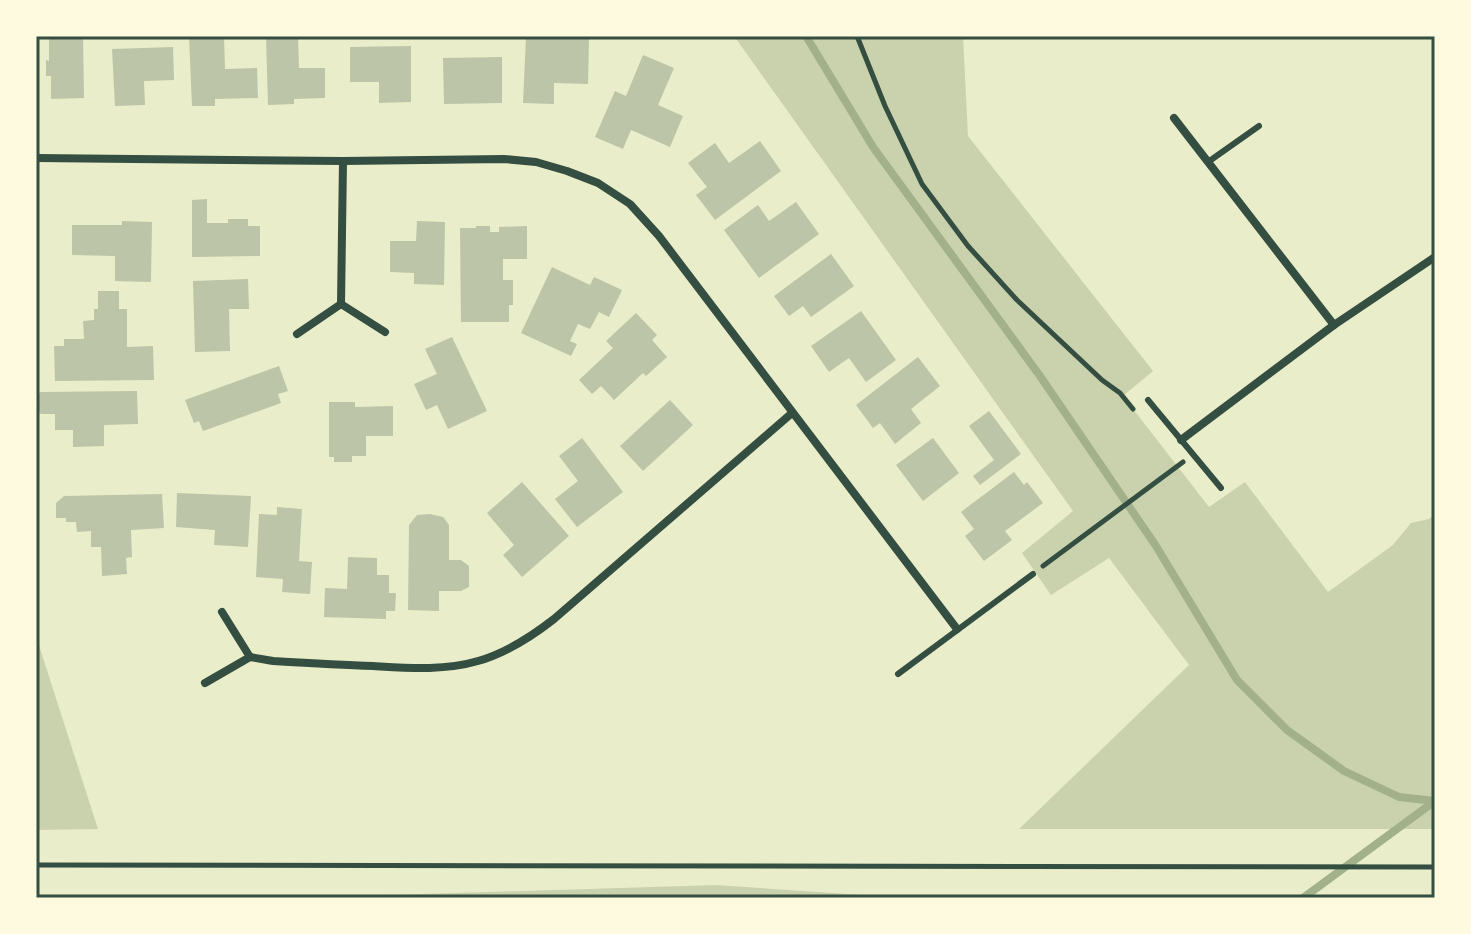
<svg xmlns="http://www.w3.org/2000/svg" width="1471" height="934" viewBox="0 0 1471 934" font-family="'Playfair Display',serif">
	<rect width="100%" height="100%" fill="#e9edc9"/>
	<g fill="#cad2ad">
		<polygon points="734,36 963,36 968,136 1153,371 1123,396 1209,507 1245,482 1328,592 1393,545 1411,523 1429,519 1435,514 1435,829 1019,829 1189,665 1109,558 1051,595 1022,553 1073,511"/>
		<polygon points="36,636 98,829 36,830"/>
		<polygon points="716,885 906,898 295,898"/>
	</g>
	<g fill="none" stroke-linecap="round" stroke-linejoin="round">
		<g stroke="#a3b18a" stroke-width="8">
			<polyline points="806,36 873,147 1040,376 1156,546 1237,680 1287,730 1344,771 1399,797 1435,801"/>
			<polyline points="1303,898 1435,801"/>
		</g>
	</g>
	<g fill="#bcc5a7">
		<polygon points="49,36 83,36 84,98 51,99 51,76 46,76 46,60 49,61"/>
		<polygon points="189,36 224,36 225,69 257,68 258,98 215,99 215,106 192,106"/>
		<polygon points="298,37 299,68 325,68 325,98 294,99 294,104 268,105 266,38"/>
		<polygon points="526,37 589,39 588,84 554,83 554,104 523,103"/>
		<polygon points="411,46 411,102 379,103 379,82 350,82 350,47"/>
		<polygon points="173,47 174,80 144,81 145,105 115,106 112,49"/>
		<polygon points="643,55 674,68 658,105 683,116 670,147 631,130 623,149 595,137 615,91 626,96"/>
		<polygon points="502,57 502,103 444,104 443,58"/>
		<polygon points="760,141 781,171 715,220 696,195 707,187 688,163 715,143 729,163"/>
		<polygon points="207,199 207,223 228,223 228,219 248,219 248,226 260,226 260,256 192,257 192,200"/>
		<polygon points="796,202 819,234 759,278 724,230 758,205 769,221"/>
		<polygon points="122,221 152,222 151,282 115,281 115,256 72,255 72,225 122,225"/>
		<polygon points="417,221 445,222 444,285 414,284 414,273 390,272 390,241 416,241"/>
		<polygon points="476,226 490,226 490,232 499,232 499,227 527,226 527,259 503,259 503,280 513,280 513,305 509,305 509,322 461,322 460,228 476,228"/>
		<polygon points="831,254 854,286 811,317 803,306 789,316 774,296"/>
		<polygon points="552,267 590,285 594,277 622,290 609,317 599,312 590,329 578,324 570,341 577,344 571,356 521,333"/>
		<polygon points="248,279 249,309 229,309 230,351 195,352 193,281"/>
		<polygon points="98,291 119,291 119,309 127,309 127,347 153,346 154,380 55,381 54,346 64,346 64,339 84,339 83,321 94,320 94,309 98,309"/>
		<polygon points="861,311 896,360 866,382 849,358 829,372 811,346"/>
		<polygon points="636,313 657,335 652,340 667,357 646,376 643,373 614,400 601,386 592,394 579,380 613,348 606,341"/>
		<polygon points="452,337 487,411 448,429 437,405 426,410 414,384 437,374 425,349"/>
		<polygon points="918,357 940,386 911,409 921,423 895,444 880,423 873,428 856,405"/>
		<polygon points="279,366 288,391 278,394 281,403 203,431 199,421 194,423 185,400"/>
		<polygon points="137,391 138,424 104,425 104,446 73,447 73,430 55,430 55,414 41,414 36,409 36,395 41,392"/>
		<polygon points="670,400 693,425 643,471 620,446"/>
		<polygon points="329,402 355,402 355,407 393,406 393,436 366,436 366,456 352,456 352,462 334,462 334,457 329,457"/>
		<polygon points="989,411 1021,454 980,485 973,476 994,460 969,426"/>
		<polygon points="582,438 623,492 577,527 555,499 578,481 559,456"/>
		<polygon points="933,438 959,473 923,501 896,465"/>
		<polygon points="1014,472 1024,485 1027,482 1043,503 1005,531 1012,540 984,561 965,536 974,529 961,512"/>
		<polygon points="522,482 569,536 522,577 503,555 514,545 487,513"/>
		<polygon points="177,493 251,496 248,547 214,545 215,530 176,527"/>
		<polygon points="162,494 164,528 131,530 132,557 126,558 127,574 102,576 101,547 91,547 91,531 77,532 76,522 66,522 66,518 56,518 56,503 64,496"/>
		<polygon points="277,507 302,509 299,561 312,562 310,594 282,592 283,579 256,577 259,514 277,515"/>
		<polygon points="430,514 443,517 449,525 449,560 461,560 469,566 469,587 461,591 439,591 439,611 408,610 409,525 417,515"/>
		<polygon points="348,557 377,558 377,575 389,575 389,593 396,593 395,611 386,611 386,619 324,617 325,588 347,589"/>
	</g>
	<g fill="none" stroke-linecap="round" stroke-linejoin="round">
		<g stroke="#344e41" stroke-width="5">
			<polyline points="857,36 885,106 922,184 968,246 1017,300 1102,380 1120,393 1133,409"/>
			<polyline points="1043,566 1183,462"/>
			<polyline points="36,865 1435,867"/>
		</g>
		<g stroke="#344e41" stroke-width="6">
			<polyline points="1208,162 1259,126"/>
			<polyline points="1148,400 1221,488"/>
			<polyline points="898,674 1033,574"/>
		</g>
		<g stroke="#344e41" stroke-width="8">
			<polyline points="1174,118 1334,325"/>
			<polyline points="36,158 343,161 504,159 536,162 567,171 598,183 630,204 659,236 957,629"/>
			<polyline points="341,304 343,161"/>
			<polyline points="297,334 341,304 385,332"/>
			<polyline points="1181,440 1334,325 1435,257"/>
			<path d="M250,657L273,661C306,663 339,665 373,666C408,668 444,671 478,661C506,653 531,637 554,619L792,413"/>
			<polyline points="205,683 250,657 222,612"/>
		</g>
	</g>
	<rect width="1471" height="934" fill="none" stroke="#fefae0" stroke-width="76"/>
	<rect x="38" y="38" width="1395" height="858" fill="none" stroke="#344e41" stroke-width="3"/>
</svg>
